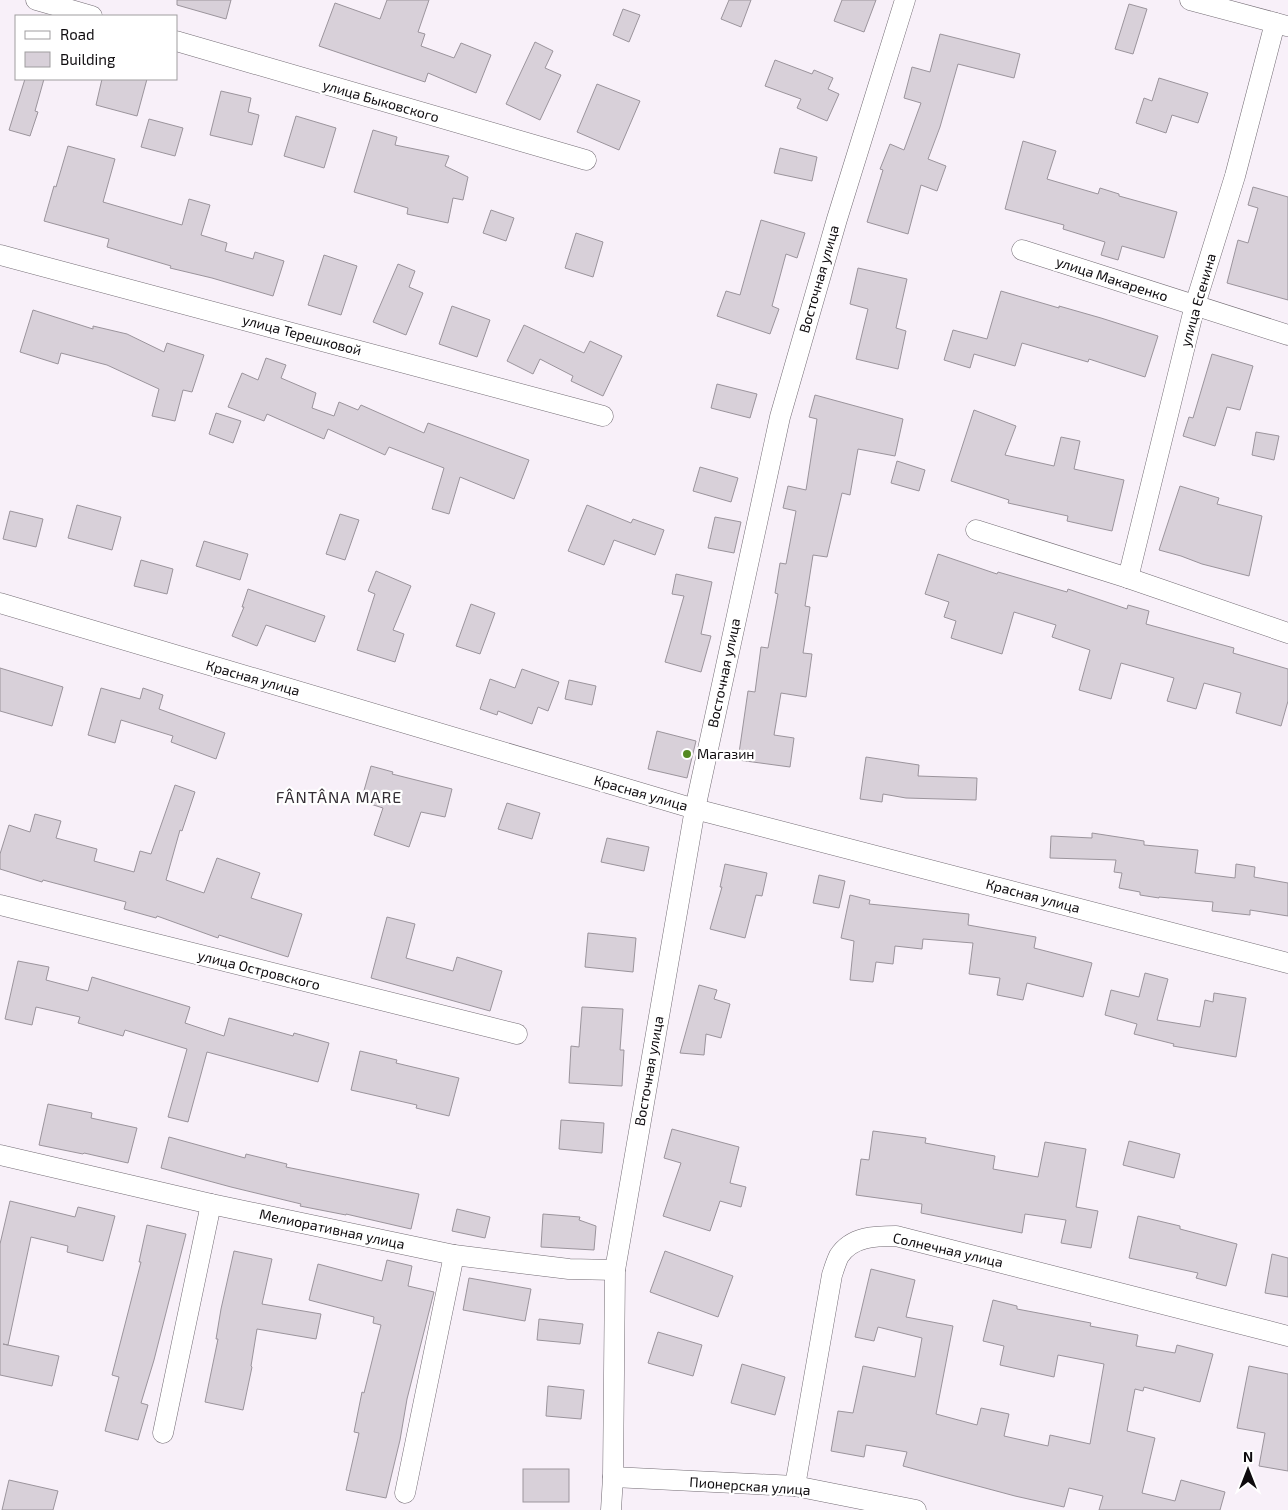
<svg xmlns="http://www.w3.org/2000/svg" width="1288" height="1510" viewBox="0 0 1288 1510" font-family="'Exo 2',sans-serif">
	<rect width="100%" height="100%" fill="#f8f0f9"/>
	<g fill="#d8d0d9" stroke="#9b949c">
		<polygon points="177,0 231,0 226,19 177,5"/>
		<polygon points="387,0 429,0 418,32 425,34 421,46 454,58 461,43 491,55 476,93 428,73 425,82 319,46 335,3 380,19"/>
		<polygon points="729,0 751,0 741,27 721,19"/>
		<polygon points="842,0 876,0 864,32 834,21"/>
		<polygon points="1129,4 1147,9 1133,54 1115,49"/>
		<polygon points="623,9 640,15 629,42 613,35"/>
		<polygon points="940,34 1020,54 1014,78 958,64 940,127 928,159 946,166 937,191 921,185 908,234 867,222 883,170 880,169 890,144 904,150 921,103 904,98 912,67 930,72"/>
		<polygon points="535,42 553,51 545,68 561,75 540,120 506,104"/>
		<polygon points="775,60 812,74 814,70 833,78 828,89 839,94 827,121 797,108 801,99 765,86"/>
		<polygon points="1159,78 1208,93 1198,123 1172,115 1166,133 1136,123 1144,98 1152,101"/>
		<polygon points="25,79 44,79 35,111 38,112 30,136 9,130"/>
		<polygon points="102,79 147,79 137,116 96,105"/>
		<polygon points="597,84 640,101 619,150 577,132"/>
		<polygon points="221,91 251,98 248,112 259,115 252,145 210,135"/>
		<polygon points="296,116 336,128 324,168 284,156"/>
		<polygon points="149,119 183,128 175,156 141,147"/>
		<polygon points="373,130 397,137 395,145 449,156 445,166 468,177 463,200 453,198 448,223 407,214 408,208 354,192"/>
		<polygon points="1023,141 1056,151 1047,179 1098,194 1100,188 1119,194 1119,196 1177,212 1164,258 1122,246 1118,260 1101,255 1105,242 1063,229 1064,225 1005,209"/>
		<polygon points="68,146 115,159 103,202 182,225 189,199 210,205 201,235 227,243 225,251 253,259 255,252 284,261 273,296 212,278 170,268 171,266 107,247 109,239 44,221 54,186 56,187"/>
		<polygon points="780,148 817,157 812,181 774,173"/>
		<polygon points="1253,187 1288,197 1288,300 1227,283 1238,240 1248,243 1258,208 1248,205"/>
		<polygon points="491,210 514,218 506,241 483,233"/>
		<polygon points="761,220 805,233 797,258 786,254 772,306 779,309 770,334 717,316 726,291 740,295"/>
		<polygon points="576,233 603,242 593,277 565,268"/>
		<polygon points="324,255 357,266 341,315 308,305"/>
		<polygon points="398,264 415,271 409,287 423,293 406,335 373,322"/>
		<polygon points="858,268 907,279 896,328 906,331 898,369 856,359 868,309 850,304"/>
		<polygon points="1001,291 1059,308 1059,306 1101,318 1158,336 1145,377 1089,359 1088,362 1022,343 1015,366 974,354 970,368 944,360 953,330 987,339"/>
		<polygon points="452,306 490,320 477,357 439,344"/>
		<polygon points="33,310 93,329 93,326 127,334 164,352 167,343 204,355 192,392 183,390 175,421 152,416 159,389 107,365 61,353 58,364 20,352"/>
		<polygon points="524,325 584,353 590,341 622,356 603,396 571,381 573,376 540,359 533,374 507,361"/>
		<polygon points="1212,354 1253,366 1240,410 1227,407 1215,446 1183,436 1189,417 1193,418"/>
		<polygon points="266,358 286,365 281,378 316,393 312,408 334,416 339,402 358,410 361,405 424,433 428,423 529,460 514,499 460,477 449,514 432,509 444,468 389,447 385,455 328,429 324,439 267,414 264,421 228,407 242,373 258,380"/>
		<polygon points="717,384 757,394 750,418 711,408"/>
		<polygon points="815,395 903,419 895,456 858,449 850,495 842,493 827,557 813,555 805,606 810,607 803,653 812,654 806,697 781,693 774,735 794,738 790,767 738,760 748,691 755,692 761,647 768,648 778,594 775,593 780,563 786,564 796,511 783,508 788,486 806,490 817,419 809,417"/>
		<polygon points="974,410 1016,426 1005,455 1054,466 1061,437 1080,441 1074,469 1124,480 1112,531 1067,521 1068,516 1008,503 1009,500 951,481"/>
		<polygon points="216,413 241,421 233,443 209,434"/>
		<polygon points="1256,432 1279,436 1274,460 1252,455"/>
		<polygon points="897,461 925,470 919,491 891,483"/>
		<polygon points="700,467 738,478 731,502 693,491"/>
		<polygon points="1180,486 1219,498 1217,504 1262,516 1249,576 1202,564 1181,556 1159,550"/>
		<polygon points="77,505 121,517 112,550 68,538"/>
		<polygon points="587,505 631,523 633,519 664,530 655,555 614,540 604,565 568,551"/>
		<polygon points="10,511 43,519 36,547 3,539"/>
		<polygon points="340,514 359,520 345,560 326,554"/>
		<polygon points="715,517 741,522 734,553 708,548"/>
		<polygon points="204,541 248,554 240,580 196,566"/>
		<polygon points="938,554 997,574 998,572 1067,592 1068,589 1127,609 1128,605 1149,611 1146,624 1234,648 1233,653 1288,669 1288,701 1281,726 1236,713 1241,693 1204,683 1196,709 1167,701 1174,678 1121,663 1111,699 1079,690 1090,650 1052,637 1056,625 1014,612 1002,654 951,638 956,621 944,617 949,602 925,594"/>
		<polygon points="141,560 173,569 167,594 134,586"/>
		<polygon points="376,571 411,586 393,630 404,634 395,662 357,650 375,594 368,591"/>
		<polygon points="676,574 712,582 701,634 711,636 701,672 665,662 684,596 672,594"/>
		<polygon points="248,589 325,616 315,642 266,625 257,646 232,636 244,607 242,607"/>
		<polygon points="471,604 495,613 480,654 456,646"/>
		<polygon points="0,668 63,687 52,726 0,711"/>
		<polygon points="522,669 559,682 548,711 538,707 532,724 498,711 497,715 480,709 490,679 515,688"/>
		<polygon points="569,680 596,686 592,705 565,699"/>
		<polygon points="101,688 140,699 143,688 163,695 159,709 225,733 216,759 171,742 173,736 121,720 115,743 88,735"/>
		<polygon points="657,731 696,741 687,778 648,769"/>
		<polygon points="866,757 919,765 918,776 977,778 976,800 906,798 883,794 882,802 860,799"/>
		<polygon points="371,766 393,772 392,774 452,789 445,817 421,812 409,847 374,835 383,808 361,801"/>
		<polygon points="175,785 195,792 182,831 180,830 166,880 204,893 217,858 260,873 251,898 302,914 288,957 219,935 218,938 157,916 156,918 124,909 126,902 43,880 42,882 0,869 0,854 9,825 30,832 35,814 61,821 56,838 97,849 94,861 134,872 140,851 151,854"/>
		<polygon points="507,803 540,813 532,839 498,829"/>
		<polygon points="1092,833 1144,841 1144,845 1198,850 1195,873 1235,878 1236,864 1255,867 1254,877 1288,883 1288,916 1250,910 1250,915 1212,911 1213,902 1159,897 1159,898 1140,895 1140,892 1119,888 1122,873 1114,872 1116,860 1050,858 1051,836 1092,838"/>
		<polygon points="607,838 649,847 644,871 601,862"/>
		<polygon points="725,864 767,873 762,896 756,895 745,938 710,929 722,887 720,887"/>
		<polygon points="819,875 845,881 839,908 813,903"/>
		<polygon points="850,895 870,900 869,904 969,914 968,925 1036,937 1034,948 1092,963 1083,997 1027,983 1023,1000 997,995 1000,978 969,974 973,943 923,939 922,949 895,946 893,964 876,962 873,982 850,980 854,941 841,938"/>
		<polygon points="387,917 415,924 406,958 453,971 457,957 502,971 490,1011 371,978"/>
		<polygon points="588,933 636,938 633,972 585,967"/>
		<polygon points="18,961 49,967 46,980 88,991 92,977 190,1007 185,1023 224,1036 229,1018 293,1036 294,1033 329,1043 318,1082 207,1052 188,1122 168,1117 187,1049 125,1030 123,1036 78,1023 80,1017 36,1007 32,1025 5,1019"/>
		<polygon points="1145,973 1168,979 1157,1020 1200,1027 1205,1000 1213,1002 1214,993 1246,998 1236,1057 1173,1046 1174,1044 1134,1034 1137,1024 1105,1015 1111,990 1139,997"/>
		<polygon points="699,985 717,990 714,999 730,1004 721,1038 706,1034 704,1055 680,1053"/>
		<polygon points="582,1007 623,1009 620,1050 624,1050 622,1086 569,1083 571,1046 579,1047"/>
		<polygon points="360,1051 397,1060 396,1063 459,1078 449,1116 416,1108 417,1105 351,1090"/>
		<polygon points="48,1104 92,1113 91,1118 137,1128 128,1163 84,1153 83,1154 39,1145"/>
		<polygon points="561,1120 604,1123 602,1153 559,1149"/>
		<polygon points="672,1129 739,1147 730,1183 746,1187 741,1207 720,1201 710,1231 663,1216 681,1163 664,1158"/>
		<polygon points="873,1131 926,1138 925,1143 995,1156 993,1169 1038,1177 1045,1142 1086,1149 1076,1207 1098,1211 1091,1248 1061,1243 1066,1220 1025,1214 1022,1233 921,1213 922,1204 856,1195 861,1159 869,1160"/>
		<polygon points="169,1137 245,1158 246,1154 287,1164 286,1167 419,1194 411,1229 346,1214 346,1215 300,1206 301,1204 231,1187 161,1168"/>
		<polygon points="1129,1141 1180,1154 1174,1178 1123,1165"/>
		<polygon points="10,1201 75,1217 78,1207 115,1216 103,1261 67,1252 68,1246 31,1237 8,1345 3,1344 59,1356 52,1386 0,1375 0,1244"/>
		<polygon points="457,1209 490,1217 485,1238 452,1231"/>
		<polygon points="543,1214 580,1217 579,1220 596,1226 594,1250 541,1247"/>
		<polygon points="1138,1216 1180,1226 1180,1229 1237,1244 1226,1286 1196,1278 1198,1273 1129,1258"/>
		<polygon points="147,1225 186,1234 154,1360 141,1403 148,1405 138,1440 105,1431 119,1377 112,1375 141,1262 139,1262"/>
		<polygon points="234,1251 272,1259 262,1304 321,1314 316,1339 257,1329 251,1366 252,1367 243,1410 205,1402 218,1339 216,1339 221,1309"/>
		<polygon points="665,1251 733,1276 718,1317 650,1292"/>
		<polygon points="1272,1254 1288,1258 1288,1297 1265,1293"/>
		<polygon points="387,1260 412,1266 408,1286 434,1292 407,1399 400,1440 386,1498 346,1490 359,1433 354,1432 362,1392 364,1393 381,1325 373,1323 374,1317 309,1300 318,1264 382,1281"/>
		<polygon points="871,1269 915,1280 906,1317 953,1326 936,1414 977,1425 981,1408 1009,1414 1004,1436 1048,1446 1050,1435 1090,1444 1104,1364 1058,1355 1054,1377 1000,1365 1004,1346 983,1341 993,1300 1017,1306 1017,1309 1091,1323 1090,1326 1138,1335 1136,1346 1175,1353 1177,1345 1213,1354 1200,1402 1144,1387 1143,1391 1135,1389 1127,1431 1155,1438 1142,1493 1175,1501 1181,1480 1225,1492 1220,1510 1099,1510 1103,1496 1069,1488 1064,1507 1015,1496 903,1466 907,1452 866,1445 864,1457 831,1451 838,1411 853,1413 863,1366 915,1377 922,1338 878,1327 874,1341 855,1337"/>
		<polygon points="469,1278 531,1289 525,1321 463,1310"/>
		<polygon points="539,1319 583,1324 580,1344 537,1340"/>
		<polygon points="658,1332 702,1345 693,1376 648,1363"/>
		<polygon points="742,1364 785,1377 775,1415 731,1403"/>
		<polygon points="1249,1366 1288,1374 1288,1471 1259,1466 1265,1433 1237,1428"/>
		<polygon points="548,1386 584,1390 581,1419 546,1416"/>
		<rect x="523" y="1469" width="46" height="33"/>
		<polygon points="9,1480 58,1491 53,1510 2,1510"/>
	</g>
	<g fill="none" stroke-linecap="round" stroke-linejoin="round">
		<g stroke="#736c74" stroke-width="21">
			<g id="minor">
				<polyline points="36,0 92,16"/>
				<polyline points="1190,0 1287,26"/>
				<polyline points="1275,23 1235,176 1195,305 1128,578 1288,633"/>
				<polyline points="176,41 586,160"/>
				<polyline points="1022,250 1288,335"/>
				<polyline points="0,255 603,416"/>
				<polyline points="976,530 1128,578"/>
				<polyline points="0,603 695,809 1288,963"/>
				<polyline points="0,905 517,1034"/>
				<polyline points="0,1155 211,1204 454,1255 569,1269 615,1270"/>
				<polyline points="163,1433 211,1204"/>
				<polyline points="613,1477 795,1486 916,1510"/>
				<path d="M795,1486L832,1275C834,1269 836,1262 839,1256C852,1236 876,1236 896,1236L1288,1336"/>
				<polyline points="405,1493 454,1255"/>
				<polyline points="611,1510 613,1477 615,1270 695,809 780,417 837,219 905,0"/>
			</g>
		</g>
		<use href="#minor" stroke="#fff" stroke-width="20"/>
	</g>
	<circle fill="#548921" stroke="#fff" stroke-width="2" cx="687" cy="754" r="5"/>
	<g text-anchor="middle" stroke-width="4.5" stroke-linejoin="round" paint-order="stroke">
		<g font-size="14" fill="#0e0b0e" stroke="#fff">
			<text transform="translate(381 101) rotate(16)" y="5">улица Быковского</text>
			<text transform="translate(819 279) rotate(-74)" y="5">Восточная улица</text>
			<text transform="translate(1112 279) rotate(18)" y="5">улица Макаренко</text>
			<text transform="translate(1198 300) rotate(-74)" y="5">улица Есенина</text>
			<text transform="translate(302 335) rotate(15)" y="5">улица Терешковой</text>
			<text transform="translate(724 673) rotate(-78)" y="5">Восточная улица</text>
			<text transform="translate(253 678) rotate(16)" y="5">Красная улица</text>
			<text transform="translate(641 793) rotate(16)" y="5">Красная улица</text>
			<text transform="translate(1033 896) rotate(15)" y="5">Красная улица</text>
			<text transform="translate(259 970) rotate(14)" y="5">улица Островского</text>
			<text transform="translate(649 1071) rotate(-80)" y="5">Восточная улица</text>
			<text transform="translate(332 1229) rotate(12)" y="5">Мелиоративная улица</text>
			<text transform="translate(948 1250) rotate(13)" y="5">Солнечная улица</text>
			<text transform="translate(750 1486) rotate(4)" y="5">Пионерская улица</text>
		</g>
		<g font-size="14" fill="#0e0b0e" stroke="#fff" text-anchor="start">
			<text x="697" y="759">Магазин</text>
		</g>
		<g font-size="16" letter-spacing="1" fill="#332d34" stroke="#fff">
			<text x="339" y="803">FÂNTÂNA MARE</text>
		</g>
	</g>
	<rect x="15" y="15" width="162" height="65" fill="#ffffff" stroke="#9f9d9f"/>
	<rect x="25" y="31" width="25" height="8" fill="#ffffff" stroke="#9f9d9f"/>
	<text x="60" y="40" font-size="15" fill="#0e0b0e">Road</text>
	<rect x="25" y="52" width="25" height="15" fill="#d8d0d9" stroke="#9f9d9f"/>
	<text x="60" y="65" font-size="15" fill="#0e0b0e">Building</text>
	<g transform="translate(1248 1470)" stroke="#ffffff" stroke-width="4" paint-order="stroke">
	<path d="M0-4L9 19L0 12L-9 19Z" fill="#0e0b0e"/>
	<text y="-8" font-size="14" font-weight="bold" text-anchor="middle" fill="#0e0b0e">N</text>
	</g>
</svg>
